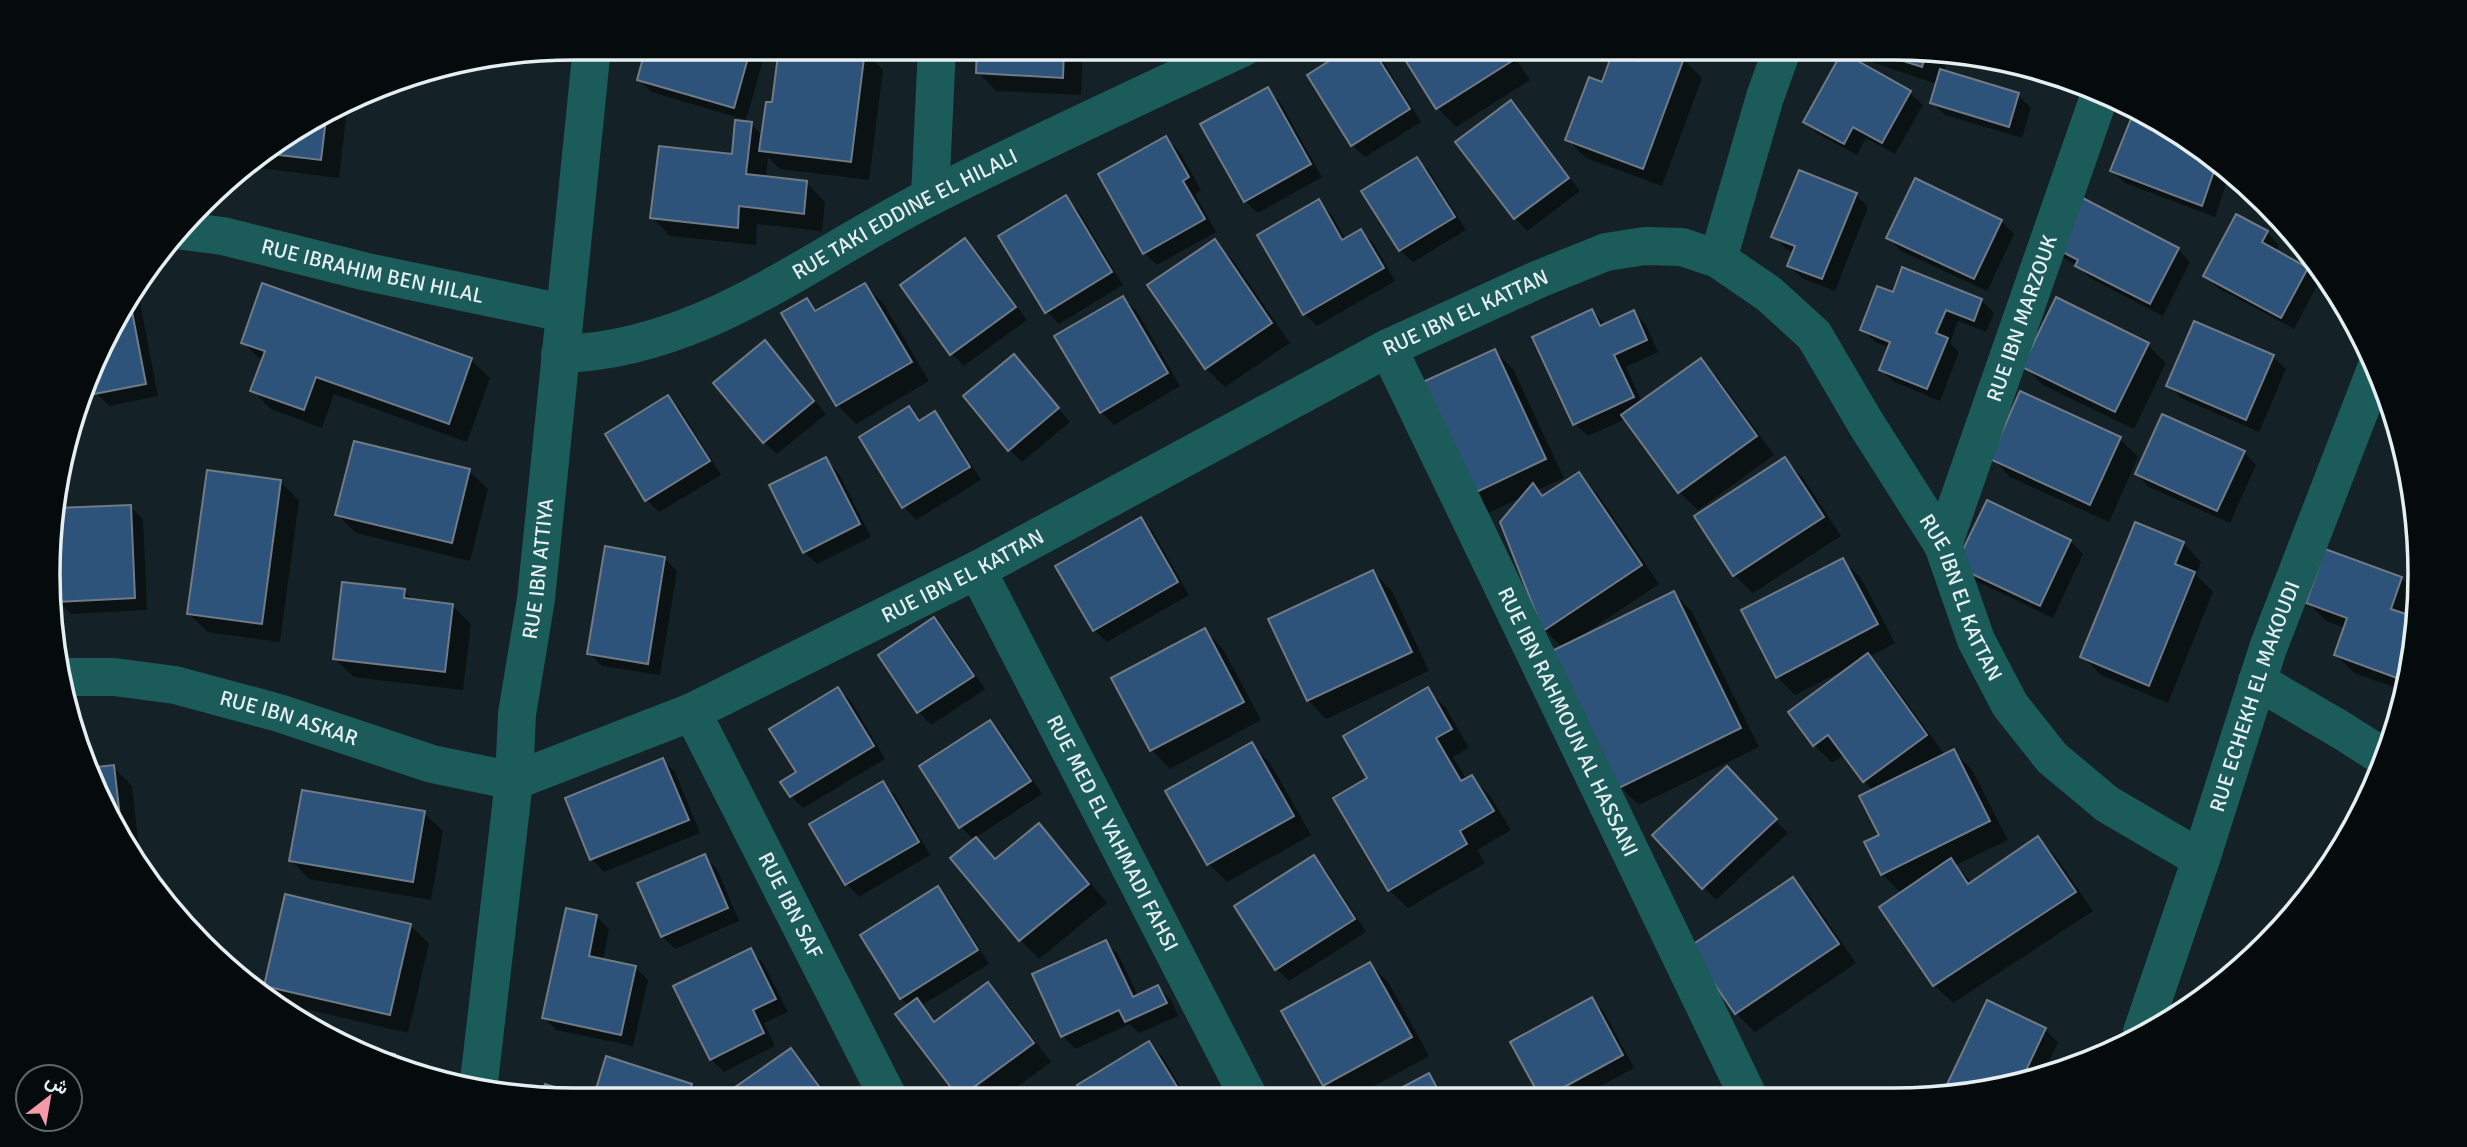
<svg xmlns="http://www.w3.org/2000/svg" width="2467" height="1147" viewBox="0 0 2467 1147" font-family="Signika,Vazirmatn,sans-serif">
	<rect width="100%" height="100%" fill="#142227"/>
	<g fill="#0007">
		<polygon points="648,47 764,47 766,50 746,120 651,92 639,79"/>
		<polygon points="979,47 1083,47 1081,95 996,91 978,72"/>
		<polygon points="1354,47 1372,47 1378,53 1421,122 1365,157 1352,145"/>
		<polygon points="1399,47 1508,47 1530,80 1456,127 1438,108"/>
		<polygon points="1560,47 1586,47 1571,58"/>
		<polygon points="1848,47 1894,47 1955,53 1950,53 1944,72 2018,95 2031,108 2022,138 1945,115 1932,102 1937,84 1859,58"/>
		<polygon points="864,51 883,70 869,180 780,169 768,157 766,178 807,183 825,202 822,231 757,224 756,245 670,236 652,217 733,156 751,124 763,136 774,104"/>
		<polygon points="1843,54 1910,93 1923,105 1895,154 1866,138 1857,155 1818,134 1805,122"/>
		<polygon points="1972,55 1996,57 2068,79 2066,85"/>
		<polygon points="1683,59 1702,78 1662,186 1586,158 1567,139 1603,84"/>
		<polygon points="1268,89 1280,102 1322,177 1258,213 1245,201"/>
		<polygon points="348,101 339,178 253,167 248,162 311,118"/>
		<polygon points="1511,102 1523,114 1580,191 1527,231 1515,218"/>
		<polygon points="2136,109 2186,136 2230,172 2215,217 2125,183 2112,171"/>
		<polygon points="1166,138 1179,151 1201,190 1195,194 1216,232 1157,265 1144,253"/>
		<polygon points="1417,159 1429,171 1466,230 1413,262 1400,250"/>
		<polygon points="1856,195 1868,207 1835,291 1802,278 1789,265 1794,252 1786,249 1774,236"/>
		<polygon points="1066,198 1078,210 1123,285 1059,324 1046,311"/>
		<polygon points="1318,202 1331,214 1346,240 1361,231 1374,244 1395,281 1317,326 1305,314"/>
		<polygon points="2001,221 2014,234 1987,291 1901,251 1888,238"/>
		<polygon points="2267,232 2279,245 2276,252 2307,269 2319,282 2294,329 2218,288 2205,276"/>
		<polygon points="965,240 978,252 1027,320 964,366 952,354 902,286"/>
		<polygon points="1214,241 1233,260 1290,343 1225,387 1206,368 1149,285"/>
		<polygon points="2051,245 2178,249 2190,262 2163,316 2090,278 2077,265 2064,258"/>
		<polygon points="865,285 883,303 929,381 856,424 837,405 807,301 818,312"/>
		<polygon points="133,291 139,297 158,396 109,406 96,393 93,376 118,311"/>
		<polygon points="1894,294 1981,300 1994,313 1986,332 1958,321 1950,343 1959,352 1940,401 1894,382 1881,370 1890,348 1875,342 1862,329"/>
		<polygon points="1123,298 1136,310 1180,386 1114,425 1101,412"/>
		<polygon points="1592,311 1606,325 1634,312 1646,325 1658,352 1626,367 1642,402 1700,360 1719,379 1774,455 1698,510 1679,492 1626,419 1588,436 1575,424"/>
		<polygon points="2195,323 2273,357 2286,369 2259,432 2181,398 2168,385"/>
		<polygon points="243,342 471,360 490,378 467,442 334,394 322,428 271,409 252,390 263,362"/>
		<polygon points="2148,345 2166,363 2134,429 2043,385 2024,366"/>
		<polygon points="1495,351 1513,369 1564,478 1537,490 1544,497 1578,474 1597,493 1659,584 1580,637 1581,639 1674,593 1692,612 1759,747 1639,805 1621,787 1563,648 1545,630 1525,496 1486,514 1468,496"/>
		<polygon points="777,355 826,414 777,454 764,442"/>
		<polygon points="1014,356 1070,422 1022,462 1009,449"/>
		<polygon points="668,397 681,410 721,475 659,512 646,499"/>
		<polygon points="909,408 922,421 935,413 947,426 981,480 916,520 904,507 861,438"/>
		<polygon points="75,424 78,427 71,436"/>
		<polygon points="2120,439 2138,457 2109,522 2010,477 1992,458"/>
		<polygon points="2244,452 2256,465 2230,523 2149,487 2137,474"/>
		<polygon points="1785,459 1803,478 1841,536 1753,593 1734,575"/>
		<polygon points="826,460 838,472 871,537 817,564 804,552"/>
		<polygon points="469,471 488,489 470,561 356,533 337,514"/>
		<polygon points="57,474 66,483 57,494"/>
		<polygon points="281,482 299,501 280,642 208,632 189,614"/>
		<polygon points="1988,502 2070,541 2083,554 2053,618 1970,578"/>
		<polygon points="130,507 143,519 147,610 71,614 58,601 56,510"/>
		<polygon points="1141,519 1153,532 1189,595 1107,642 1094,630"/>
		<polygon points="2183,543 2201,562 2196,575 2213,592 2168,703 2101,675 2082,656"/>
		<polygon points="664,558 677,571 660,675 602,666 589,653"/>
		<polygon points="1842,560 1861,578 1895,643 1869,657 1886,674 1945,755 1954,751 1972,770 2008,840 1956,865 1972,883 2038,838 2056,857 2093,911 1953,1003 1934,985 1902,894 1882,874 1881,836 1873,791 1844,755 1832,763 1814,745 1847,671 1846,669 1795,695 1777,677"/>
		<polygon points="1373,572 1392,591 1429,671 1326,719 1308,700"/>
		<polygon points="2401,578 2418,594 2413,618 2415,619 2410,676 2405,691 2354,673 2336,655 2345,628 2326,621 2308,602"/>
		<polygon points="404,591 414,600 452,605 471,624 463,690 354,677 335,659"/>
		<polygon points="934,620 947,632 985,689 931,725 919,712"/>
		<polygon points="1204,630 1223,649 1261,720 1170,769 1152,750"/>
		<polygon points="838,689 851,701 885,759 803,808 791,796 798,772"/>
		<polygon points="1427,689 1446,708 1469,748 1453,757 1467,780 1472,777 1490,796 1511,830 1477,850 1485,863 1408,908 1389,890 1370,779"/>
		<polygon points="990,722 1003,735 1042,794 975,838 997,860 1039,826 1058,844 1107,903 1039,959 1020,940 952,858 974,840 961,827 922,767"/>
		<polygon points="1251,744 1270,763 1311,835 1227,882 1209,864 1168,792"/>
		<polygon points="662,760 675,772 700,833 604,872 592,859 567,799"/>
		<polygon points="113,767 132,786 141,865 118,836 88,770"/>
		<polygon points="1739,781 1788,833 1716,900 1654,835"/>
		<polygon points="882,783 895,795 930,855 859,897 847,884"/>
		<polygon points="424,813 443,831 431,900 309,879 291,860"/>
		<polygon points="704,856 717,869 739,921 675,949 662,936"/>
		<polygon points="1313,857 1326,870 1366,932 1289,981 1277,969"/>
		<polygon points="1793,879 1811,898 1856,963 1755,1032 1736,1013 1692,948"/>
		<polygon points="937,888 950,901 989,964 922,1005 937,1022 988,984 1006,1003 1051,1062 1002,1098 961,1098 897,1015 909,1006 901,998"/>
		<polygon points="597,917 609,929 603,961 635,967 648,980 633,1046 556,1030 544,1017"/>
		<polygon points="411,926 429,944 408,1033 284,1004 266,985"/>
		<polygon points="1105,942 1118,954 1138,996 1158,987 1171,1000 1178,1016 1139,1033 1130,1024 1075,1049 1063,1036 1034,975"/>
		<polygon points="750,950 763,963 788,1012 764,1023 775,1046 724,1072 711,1059"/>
		<polygon points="1370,964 1388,982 1429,1056 1354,1097 1336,1097 1324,1085"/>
		<polygon points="1591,999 1604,1012 1634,1068 1582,1096 1542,1097"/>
		<polygon points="2045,1030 2058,1042 2043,1074 1963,1095 1944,1095"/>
		<polygon points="1149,1044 1162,1056 1187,1098 1087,1098 1080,1085"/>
		<polygon points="355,1049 395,1056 410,1071 372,1060"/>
		<polygon points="791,1050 803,1062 829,1099 735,1099 730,1093"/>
		<polygon points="1429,1075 1449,1097 1388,1097"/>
		<polygon points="691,1085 705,1099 595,1100"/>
	</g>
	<g fill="#2e537b" stroke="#707a86" stroke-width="2">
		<polygon points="646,47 751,47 734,108 637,80"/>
		<polygon points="779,47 846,47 865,50 851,162 759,151 766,102 772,102"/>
		<polygon points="977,47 1064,47 1063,78 976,73"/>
		<polygon points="1351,47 1371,47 1410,109 1351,146 1307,75"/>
		<polygon points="1397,47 1503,47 1512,61 1436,109"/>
		<polygon points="1644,47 1657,47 1684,58 1643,169 1565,140 1589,77 1602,82 1613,51 1638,61"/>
		<polygon points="1860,47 1894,47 1927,51 1922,67"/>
		<polygon points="1842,52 1911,91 1882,143 1853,127 1844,144 1803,122"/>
		<polygon points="1940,69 2019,93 2009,127 1930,103"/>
		<polygon points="1268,87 1311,164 1244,202 1200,124"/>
		<polygon points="1511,100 1569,178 1514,219 1455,142"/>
		<polygon points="2135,109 2186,136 2217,162 2202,206 2110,171"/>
		<polygon points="327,110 321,160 262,153 311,118"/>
		<polygon points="735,120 752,122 746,174 807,181 804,214 739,206 738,228 650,218 659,146 732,154"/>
		<polygon points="1166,136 1189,177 1183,181 1205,219 1143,254 1098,174"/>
		<polygon points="1417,157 1455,217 1399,251 1361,191"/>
		<polygon points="1799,170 1857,193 1822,279 1787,266 1795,246 1771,237"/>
		<polygon points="1915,178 2002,220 1974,279 1886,238"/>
		<polygon points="2075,194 2179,248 2150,304 2075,266 2078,260 2049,245"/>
		<polygon points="1066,195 1112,272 1045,313 998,236"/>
		<polygon points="1319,199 1342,240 1361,229 1384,268 1303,315 1257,235"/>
		<polygon points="2236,214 2268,231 2262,242 2308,268 2281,318 2203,276"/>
		<polygon points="965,238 1016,307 950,355 900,285"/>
		<polygon points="1215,239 1272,323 1205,369 1147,285"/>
		<polygon points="1902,267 1982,299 1974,321 1946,310 1936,333 1948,338 1927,389 1879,370 1890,342 1860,330 1877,286 1893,292"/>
		<polygon points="262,283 472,358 449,424 316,377 304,410 250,391 265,351 241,343"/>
		<polygon points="865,283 912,362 836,406 781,313 807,298 815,311"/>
		<polygon points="129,296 146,384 94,394 92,379 118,311"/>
		<polygon points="1123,296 1168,373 1100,413 1054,336"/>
		<polygon points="2056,297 2149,343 2115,412 2022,367"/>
		<polygon points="1592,309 1600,326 1634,310 1647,340 1614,355 1634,397 1573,425 1532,337"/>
		<polygon points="2194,321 2274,355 2246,420 2166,386"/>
		<polygon points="765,340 814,401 763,443 713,383"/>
		<polygon points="1495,349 1546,459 1466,497 1414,386"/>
		<polygon points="1014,354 1059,408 1008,451 963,396"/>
		<polygon points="1701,358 1757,436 1678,493 1621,415"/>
		<polygon points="2020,391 2121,437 2090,505 1990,459"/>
		<polygon points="668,395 710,461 645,501 605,434"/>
		<polygon points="909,406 919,421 935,411 970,467 902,508 859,437"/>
		<polygon points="2162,414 2245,451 2217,511 2135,474"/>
		<polygon points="354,441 470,469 452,543 335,515"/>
		<polygon points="826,457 860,524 803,553 769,485"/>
		<polygon points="1785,457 1824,517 1733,576 1694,516"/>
		<polygon points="207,470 281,480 262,624 187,614"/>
		<polygon points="1579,472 1642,565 1543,631 1500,522 1533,483 1542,496"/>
		<polygon points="1987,500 2071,540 2040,606 1955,566"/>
		<polygon points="131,505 135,598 57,602 55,555 56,508"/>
		<polygon points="1141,517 1178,582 1093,631 1055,566"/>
		<polygon points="2135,522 2184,542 2175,564 2195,572 2149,686 2080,657"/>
		<polygon points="605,546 665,557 648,664 587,654"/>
		<polygon points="2325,549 2402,577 2391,609 2415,617 2408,682 2334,655 2347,618 2306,603"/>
		<polygon points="1843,558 1878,624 1776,678 1741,610"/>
		<polygon points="1373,570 1412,652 1307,701 1268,619"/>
		<polygon points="342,582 405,589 404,598 453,604 445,672 333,659"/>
		<polygon points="1674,591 1741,728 1619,788 1552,651"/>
		<polygon points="934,617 974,676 917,713 878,655"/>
		<polygon points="1205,628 1244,702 1150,751 1111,678"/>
		<polygon points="1868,653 1927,735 1863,782 1828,735 1813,746 1788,712"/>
		<polygon points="838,687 874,746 790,797 780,782 796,772 769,729"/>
		<polygon points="1428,687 1452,729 1436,738 1461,781 1472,775 1494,811 1460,831 1467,844 1388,891 1333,798 1367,778 1343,736"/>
		<polygon points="990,720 1031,781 959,828 919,766"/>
		<polygon points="1252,742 1294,816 1207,865 1165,791"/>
		<polygon points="1954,749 1990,821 1881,875 1864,842 1879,835 1859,796"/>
		<polygon points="663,758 689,820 590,860 565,798"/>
		<polygon points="114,765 123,843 118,836 87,768"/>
		<polygon points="1727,766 1777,819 1702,889 1652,835"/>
		<polygon points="883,781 919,842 845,885 809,824"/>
		<polygon points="302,790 425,811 413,882 289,861"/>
		<polygon points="1039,823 1089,884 1019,941 950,858 976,837 995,859"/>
		<polygon points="2038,836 2076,892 1933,986 1879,907 1951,858 1968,884"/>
		<polygon points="705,854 728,908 661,937 637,883"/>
		<polygon points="1314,855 1355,919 1275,970 1234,906"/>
		<polygon points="1793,877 1839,944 1735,1014 1689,947"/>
		<polygon points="938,886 978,950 900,999 860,935"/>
		<polygon points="285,894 411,924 390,1015 264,986"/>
		<polygon points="566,908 597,915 589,956 636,966 621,1035 542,1018"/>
		<polygon points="1106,940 1133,997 1158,985 1167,1003 1125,1022 1119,1010 1061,1037 1032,974"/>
		<polygon points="751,948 776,999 753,1010 764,1033 710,1060 673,986"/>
		<polygon points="1370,962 1412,1037 1323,1086 1281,1011"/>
		<polygon points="988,982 1034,1043 959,1098 895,1014 917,998 934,1022"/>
		<polygon points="1592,997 1623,1055 1546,1097 1540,1097 1510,1042"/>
		<polygon points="1987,1000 2046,1028 2022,1079 1963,1095 1942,1095"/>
		<polygon points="1149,1041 1184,1098 1085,1098 1077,1085"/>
		<polygon points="351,1046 395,1054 393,1066 372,1060"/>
		<polygon points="791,1048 828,1099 733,1099 728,1092"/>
		<polygon points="606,1056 692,1084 687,1099 573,1100 541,1097 545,1084 593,1099"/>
		<polygon points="1429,1073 1442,1097 1384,1097"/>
	</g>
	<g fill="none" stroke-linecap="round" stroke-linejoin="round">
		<g stroke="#1b5b5a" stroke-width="38">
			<polyline points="930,197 937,47"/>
			<path id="s1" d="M183,231L223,236L367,272L564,313"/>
			<polyline points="1718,259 1765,97 1783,47"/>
			<path id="s2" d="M1388,348L1748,1096"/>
			<path id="s3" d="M560,354C703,350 810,257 932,196C1035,144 1140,96 1244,47"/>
			<path id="s4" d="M1943,545L2101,91"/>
			<path id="s5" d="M977,570L1249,1098"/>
			<path id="s6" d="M60,677H114L175,685L279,713L432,764L514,781L692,712L977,570L1388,348L1539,279L1606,252L1645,246L1682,247L1718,259L1769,294L1814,335L1865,422L1943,545L1976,640L2010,705L2052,758L2107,804L2201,859"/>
			<polyline points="2257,681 2341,730 2385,758"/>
			<path id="s7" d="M692,712L889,1099"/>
			<path id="s8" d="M2142,1032L2201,859L2268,648L2377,366"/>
			<path id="s9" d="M478,1090L514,781L517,714L536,599L592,47"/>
		</g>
	</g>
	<g text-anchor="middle" stroke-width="5" stroke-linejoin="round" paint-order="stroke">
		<g font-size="21" fill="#e5eff2" stroke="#050a0d">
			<text dy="7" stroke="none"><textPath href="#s3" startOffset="376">RUE TAKI EDDINE EL HILALI</textPath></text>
			<text dy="7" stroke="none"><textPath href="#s1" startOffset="194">RUE IBRAHIM BEN HILAL</textPath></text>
			<text dy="7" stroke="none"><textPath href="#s6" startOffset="1530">RUE IBN EL KATTAN</textPath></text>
			<text dy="7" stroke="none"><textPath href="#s4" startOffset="240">RUE IBN MARZOUK</textPath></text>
			<text dy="7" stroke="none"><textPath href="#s9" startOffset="525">RUE IBN ATTIYA</textPath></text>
			<text dy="7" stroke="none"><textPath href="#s6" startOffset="962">RUE IBN EL KATTAN</textPath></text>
			<text dy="7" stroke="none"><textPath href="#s6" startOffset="2222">RUE IBN EL KATTAN</textPath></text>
			<text dy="7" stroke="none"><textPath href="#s8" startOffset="354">RUE ECHEKH EL MAKOUDI</textPath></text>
			<text dy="7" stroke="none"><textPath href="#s6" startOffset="234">RUE IBN ASKAR</textPath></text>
			<text dy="7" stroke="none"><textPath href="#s2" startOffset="415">RUE IBN RAHMOUN AL HASSANI</textPath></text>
			<text dy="7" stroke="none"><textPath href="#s5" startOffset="296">RUE MED EL YAHMADI FAHSI</textPath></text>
			<text dy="7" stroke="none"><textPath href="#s7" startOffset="217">RUE IBN SAF</textPath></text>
		</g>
	</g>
	<path d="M0 0H2467V1147H0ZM574 60H1894A514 514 0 0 1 2408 574V574A514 514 0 0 1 1894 1088H574A514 514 0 0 1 60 574V574A514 514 0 0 1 574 60Z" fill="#050a0d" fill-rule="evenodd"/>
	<path fill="none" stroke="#e5eff2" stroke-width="3.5" d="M574 60H1894A514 514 0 0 1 2408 574V574A514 514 0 0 1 1894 1088H574A514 514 0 0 1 60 574V574A514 514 0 0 1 574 60Z"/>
	<g transform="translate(49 1098) rotate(31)"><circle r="33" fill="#050a0d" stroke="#5f6669" stroke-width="2"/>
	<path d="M0-5L12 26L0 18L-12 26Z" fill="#f39aaa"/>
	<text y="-10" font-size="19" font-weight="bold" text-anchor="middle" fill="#e5eff2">ش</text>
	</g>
</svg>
